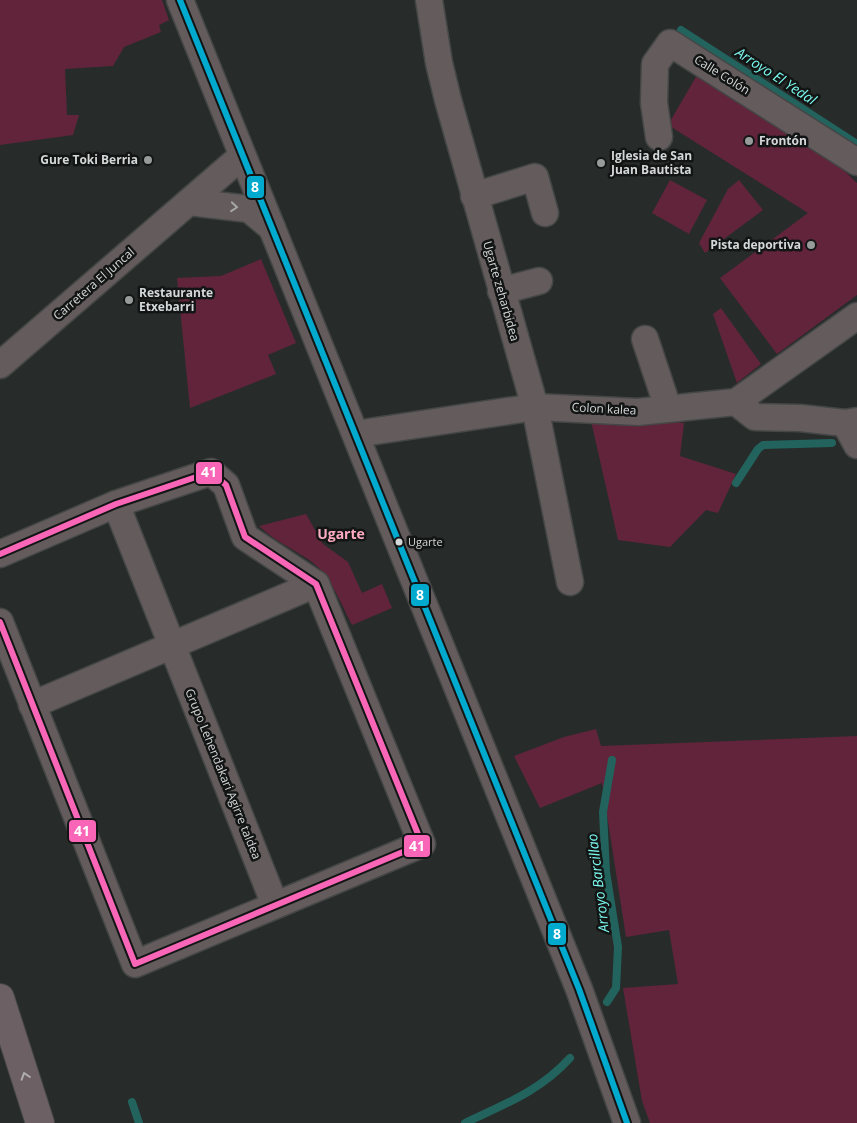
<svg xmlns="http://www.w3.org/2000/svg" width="857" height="1123" viewBox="0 0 857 1123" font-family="'Open Sans',sans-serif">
	<rect width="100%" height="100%" fill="#272c2b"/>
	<g fill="#61243a">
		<polygon points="0,0 162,0 169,20 159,25 161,32 124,47 113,66 65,69 67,115 79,115 73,135 0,145"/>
		<polygon points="697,75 830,157 857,183 857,295 777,354 720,278 808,213 668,125"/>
		<polygon points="670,180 707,200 689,234 652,213"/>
		<polygon points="739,180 763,210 705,253 699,243 728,189"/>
		<polygon points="261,259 296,343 268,355 276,374 190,408 177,278 221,276"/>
		<polygon points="721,308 761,364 737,383 713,314"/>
		<polygon points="589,412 684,423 680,456 736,474 718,513 706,510 670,547 618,540"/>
		<path d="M306,514L323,544L348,562L362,593L382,584L392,608L352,625C342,606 334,584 319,568C302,552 277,544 259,526Z"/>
		<polygon points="596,729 601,746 857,736 857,1123 650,1123 642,1101 623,988 678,984 669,930 626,937 602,783 540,808 514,756 564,737"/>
	</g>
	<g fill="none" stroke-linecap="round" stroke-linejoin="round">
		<g stroke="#23635e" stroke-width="8">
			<polyline points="681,30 857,144"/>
			<polyline points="736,483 758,449 763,445 832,443"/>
			<polyline points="607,1002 616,988 618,947 606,872 603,812 612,760"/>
			<polyline points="132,1102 139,1123"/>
			<path d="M465,1123C505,1104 540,1091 570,1058"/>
		</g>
		<g stroke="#444746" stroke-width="29">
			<g id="minor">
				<polyline points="180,0 579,989 627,1123"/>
				<polyline points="429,0 439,63 448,100 535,407 570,582"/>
				<polyline points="659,137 654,103 655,64 670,43 857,162"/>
				<polyline points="474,196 535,177 545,213"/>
				<polyline points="189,202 249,209 272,228"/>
				<polyline points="501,291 539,281"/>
				<polyline points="645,339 668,408"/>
				<polyline points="0,365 242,156"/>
				<polyline points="736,402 755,417 800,418 845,423 857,421"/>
				<polyline points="845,423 857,445"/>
				<polyline points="356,434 535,407 638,412 736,402 857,316"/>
				<polyline points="116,504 275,905"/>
				<polyline points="0,554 116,504 211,472 226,485 245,537 316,584 422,844 135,964 0,622"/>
				<polyline points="32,705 316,584"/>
			</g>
		</g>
		<g stroke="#444746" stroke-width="30">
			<polyline id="highway" points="0,998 40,1123"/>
		</g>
		<use href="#minor" stroke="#645b5d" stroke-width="26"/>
		<use href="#highway" stroke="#6d6064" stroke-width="28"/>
		<g stroke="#121514" stroke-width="10">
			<polyline id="bus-1" points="180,0 579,989 627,1123"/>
		</g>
		<g stroke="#121514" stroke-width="10">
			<polyline id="bus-2" points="0,554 116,504 211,472 226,485 245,537 316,584 422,844 135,964 0,622"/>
		</g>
		<use href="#bus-1" stroke="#00a9ce" stroke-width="6"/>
		<use href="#bus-2" stroke="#fa66b7" stroke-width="6"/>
	</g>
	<defs><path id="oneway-chevron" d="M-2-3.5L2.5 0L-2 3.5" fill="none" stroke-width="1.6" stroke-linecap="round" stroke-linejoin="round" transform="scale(1.25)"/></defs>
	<use stroke="#a7a6a7" href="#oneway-chevron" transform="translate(234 207) rotate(5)"/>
	<use stroke="#b0aeaf" href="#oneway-chevron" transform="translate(25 1076) rotate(-108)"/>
	<g fill="#979c9b" stroke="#121514" stroke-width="2">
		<circle cx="749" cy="141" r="5"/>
		<circle cx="148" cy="160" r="5"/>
		<circle cx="601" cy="163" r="5"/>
		<circle cx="811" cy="245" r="5"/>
		<circle cx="129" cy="300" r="5"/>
	</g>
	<circle fill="#d4d8d8" stroke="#121514" stroke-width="2" cx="399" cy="542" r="4.5"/>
	<g text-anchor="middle" stroke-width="5" stroke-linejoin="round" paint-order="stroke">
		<g font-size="11" fill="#d4d8d8" stroke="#121514" text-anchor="start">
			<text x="408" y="546">Ugarte</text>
		</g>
		<g font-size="12" fill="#d4d8d8" stroke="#121514">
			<text transform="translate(722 75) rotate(32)" y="4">Calle Colón</text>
			<text transform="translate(94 284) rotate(-41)" y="4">Carretera El Juncal</text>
			<text transform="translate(501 291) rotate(74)" y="4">Ugarte zeharbidea</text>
			<text transform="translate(604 409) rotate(3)" y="4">Colon kalea</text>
			<text transform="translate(223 774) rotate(68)" y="4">Grupo Lehendakari Agirre taldea</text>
		</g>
		<g font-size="12" font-weight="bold" fill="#d4d8d8" stroke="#121514" text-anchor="start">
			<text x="759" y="145">Frontón</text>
			<text x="611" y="160">Iglesia de San<tspan x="611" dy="14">Juan Bautista</tspan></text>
			<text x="138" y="164" text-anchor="end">Gure Toki Berria</text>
			<text x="801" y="249" text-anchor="end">Pista deportiva</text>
			<text x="139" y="297">Restaurante<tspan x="139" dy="14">Etxebarri</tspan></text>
		</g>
		<g font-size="14" font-style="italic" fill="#7dfcf2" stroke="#121514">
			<text transform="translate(776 76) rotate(33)" y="5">Arroyo El Yedal</text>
			<text transform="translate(598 883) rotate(-97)" y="5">Arroyo Barcillao</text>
		</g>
		<g font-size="14" font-weight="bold" fill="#feacc2" stroke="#121514">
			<text x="341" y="539">Ugarte</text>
		</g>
	</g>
	<g stroke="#121514" stroke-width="2">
		<rect x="246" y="175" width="19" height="24" rx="5" fill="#00a9ce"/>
		<rect x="195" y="461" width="28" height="24" rx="5" fill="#fa66b7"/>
		<rect x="410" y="583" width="20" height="24" rx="5" fill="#00a9ce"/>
		<rect x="68" y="819" width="29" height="24" rx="5" fill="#fa66b7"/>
		<rect x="403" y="834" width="28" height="24" rx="5" fill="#fa66b7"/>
		<rect x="547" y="922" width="20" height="24" rx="5" fill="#00a9ce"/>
	</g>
	<g font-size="14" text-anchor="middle" font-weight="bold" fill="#fff">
		<text x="255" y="192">8</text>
		<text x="209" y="477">41</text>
		<text x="420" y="600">8</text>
		<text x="82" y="836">41</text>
		<text x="417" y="851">41</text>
		<text x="557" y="939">8</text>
	</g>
</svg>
